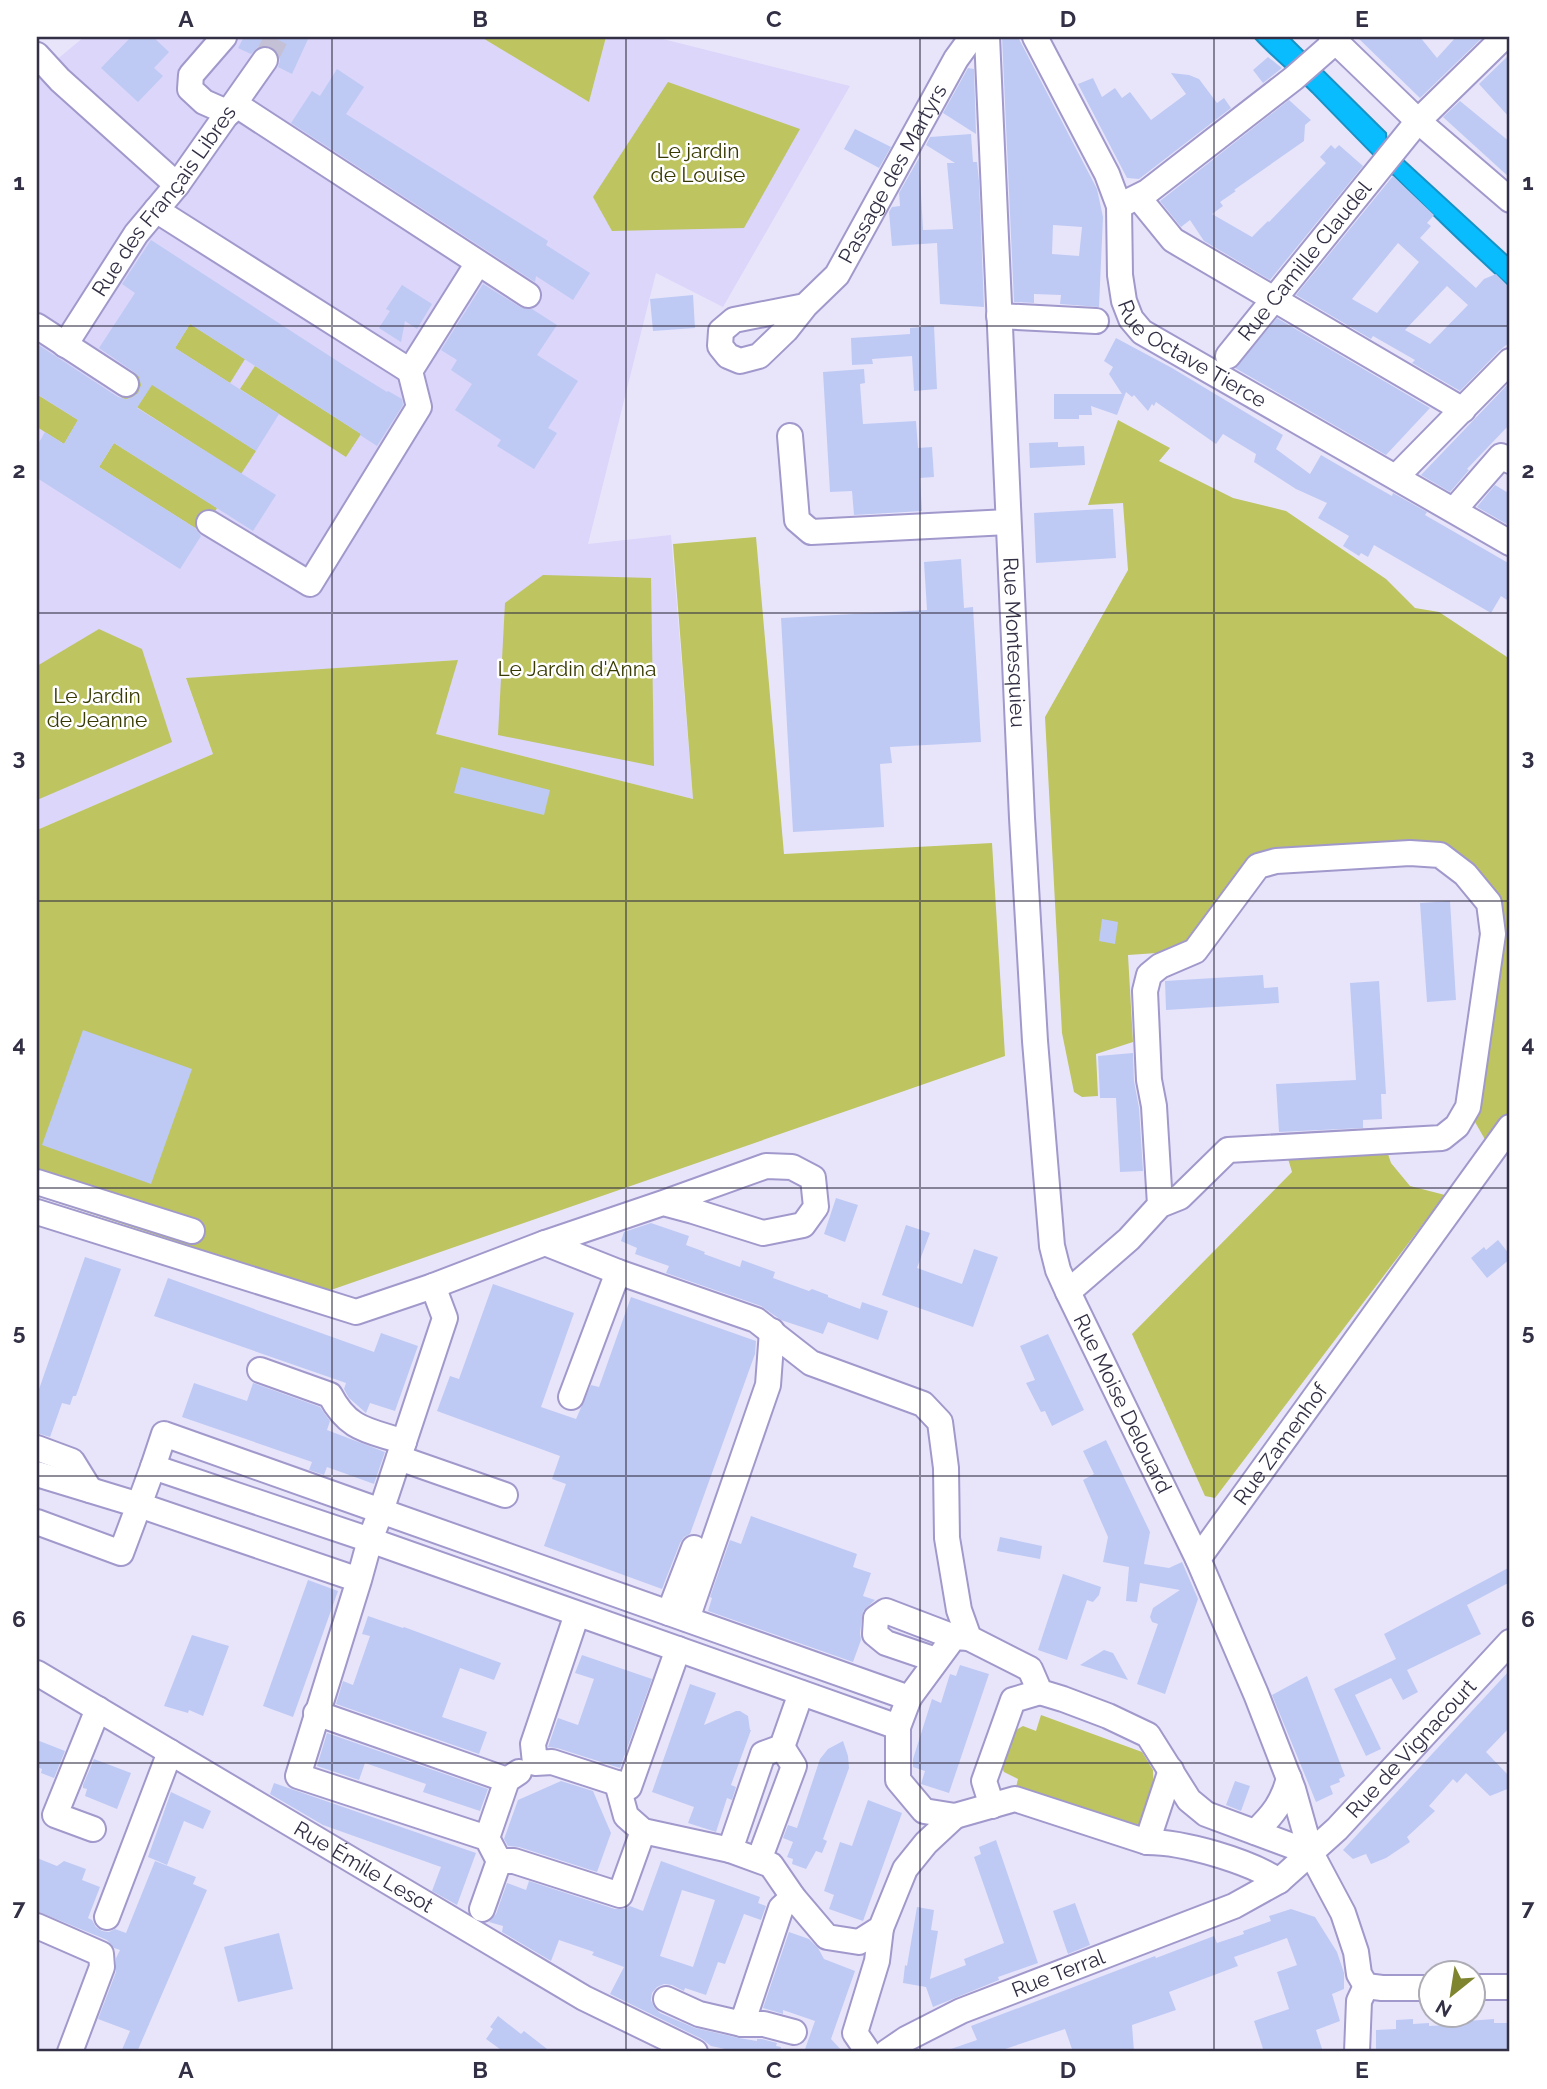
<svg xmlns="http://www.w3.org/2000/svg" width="1547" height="2089" viewBox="0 0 1547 2089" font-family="Raleway,sans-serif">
	<rect width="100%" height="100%" fill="#e8e5fb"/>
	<polygon fill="#dbd6fa" points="84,37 481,37 589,102 606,37 655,37 850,86 723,307 656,273 588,544 671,535 693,799 436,734 457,660 186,679 213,754 37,830 37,76"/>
	<g fill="#bdc460">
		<polygon points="481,37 606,37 589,102"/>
		<polygon points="668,82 800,129 744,228 612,231 593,197"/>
		<polygon points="190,324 245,359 230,383 175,348"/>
		<polygon points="255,366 361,434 346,457 240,389"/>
		<polygon points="133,372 256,451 241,474 118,395"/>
		<polygon points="38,395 78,420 64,444 37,427"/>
		<polygon points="1118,420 1170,448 1159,461 1233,498 1286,511 1386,579 1415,608 1439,612 1510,659 1510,1112 1487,1143 1471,1115 1498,933 1447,852 1261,856 1196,940 1157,953 1128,955 1133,1042 1096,1054 1098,1096 1082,1097 1074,1092 1062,1033 1045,717 1128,570 1123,503 1088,505"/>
		<polygon points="114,443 217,508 203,533 99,467"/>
		<polygon points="756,537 784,854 992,843 1005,1056 328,1291 37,1196 37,830 213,754 186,678 458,660 436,734 693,799 673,544"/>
		<polygon points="543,575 651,578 654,766 498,735 505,603"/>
		<polygon points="99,629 142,649 172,742 37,800 37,666"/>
		<polygon points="1386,1148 1391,1163 1410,1186 1445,1195 1215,1498 1205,1496 1132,1334 1292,1172 1286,1152"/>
		<polygon points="1041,1715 1142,1752 1153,1770 1154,1802 1144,1831 1015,1791 1018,1779 1004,1772 1001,1766 1014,1731 1023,1726 1036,1731"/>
	</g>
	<path fill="#09bcfd" stroke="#1692c6" stroke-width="2" d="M1254,37H1289L1386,133L1387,145L1510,258V287C1441,225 1377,159 1312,92C1293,73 1272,57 1254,37Z"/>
	<g fill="#becaf4" fill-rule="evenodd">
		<polygon points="131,37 153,37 169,52 154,68 163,76 138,102 101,68"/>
		<polygon points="244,37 309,37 292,74 278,67 280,61 279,54 273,48 266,45 259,46 251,54 238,48"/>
		<path d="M1002,37H1018L1097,189L1103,217L1099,307L1060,304L1061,295L1034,294V303L1014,302ZM1053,225L1082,227L1079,256L1052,254Z"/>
		<polygon points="1357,37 1420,37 1437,58 1456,37 1483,37 1420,98"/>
		<polygon points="1510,54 1510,118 1479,84"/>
		<polygon points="1268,57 1282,68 1263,83 1253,70"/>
		<polygon points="968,68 974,69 976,134 943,113"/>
		<polygon points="337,69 364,87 346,114 548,241 546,245 590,273 573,300 536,276 535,282 291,123 312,91 320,96"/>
		<polygon points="1171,73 1189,75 1199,79 1217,103 1224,98 1231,108 1139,179 1127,178 1078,84 1093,78 1102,97 1115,88 1122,98 1130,92 1151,120 1186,94"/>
		<polygon points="1289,100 1311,120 1305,125 1304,141 1234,190 1236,191 1220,202 1223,206 1212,214 1252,237 1268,221 1269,222 1326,163 1320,157 1331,145 1335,149 1339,145 1363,166 1270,280 1204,241 1190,220 1181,227 1160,201"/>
		<polygon points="1460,101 1510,142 1510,178 1443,117"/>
		<polygon points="855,129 891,147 879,168 844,149"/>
		<polygon points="971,134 973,162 977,162 979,181 984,307 940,304 937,243 892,246 889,212 892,207 900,206 899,193 919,158 923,230 953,229 947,163 955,163 926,145 930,137"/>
		<path d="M1393,176L1434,215L1427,223L1431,226L1420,238L1476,288L1484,279L1496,274L1510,288V342L1499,351L1460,391L1412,363L1415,360L1373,336L1371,339L1296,295ZM1398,243L1419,262L1377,313L1352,299ZM1447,286L1468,305L1430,344L1405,330Z"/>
		<polygon points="151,240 345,366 387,392 388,391 402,399 403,405 377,446 360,435 361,434 190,324 175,348 279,414 256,451 152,385 137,408 276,495 253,531 114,443 99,467 195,528 201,536 180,569 37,478 37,446 45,432 64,444 78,420 37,394 37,344 118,397 126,399 132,397 138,393 141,385 139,377 134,372 99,348 135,293 122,284"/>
		<polygon points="483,284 520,307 532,309 557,325 537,355 578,381 548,428 557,433 534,469 497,446 501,440 455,410 472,384 451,370 457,360 441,350"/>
		<polygon points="402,285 432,304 417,329 405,321 401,342 379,328 390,311 386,309"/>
		<polygon points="693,295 695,328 653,331 650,299"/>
		<polygon points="1277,318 1430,408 1386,455 1235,368"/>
		<polygon points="934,326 937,389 914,391 912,356 872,359 873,364 852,365 851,338 910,334 910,328"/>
		<polygon points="1116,338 1172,368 1283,435 1276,449 1310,474 1321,455 1369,483 1392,496 1393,493 1427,512 1425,515 1510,564 1510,602 1501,596 1491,613 1374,545 1368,557 1361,553 1359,556 1343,546 1349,536 1318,518 1327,503 1296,489 1254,462 1256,454 1223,434 1216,444 1156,402 1154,406 1152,404 1148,411 1134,395 1132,397 1126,392 1117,415 1091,406 1092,415 1079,415 1079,419 1054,419 1054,394 1122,394 1109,374 1113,367 1104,361"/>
		<polygon points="864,369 865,383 860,384 863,424 916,421 918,448 932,447 934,477 920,478 922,511 854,515 852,491 830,492 823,372"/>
		<polygon points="1510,382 1510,424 1467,469 1469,470 1450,492 1421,475"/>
		<polygon points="1058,442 1058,447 1084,446 1085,465 1030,468 1029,443"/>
		<polygon points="1495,485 1510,494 1510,526 1477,507"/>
		<polygon points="1103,509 1113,509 1116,558 1036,563 1034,513"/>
		<polygon points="961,559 964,608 973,607 981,742 890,747 892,763 880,764 884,827 793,832 781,618 927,610 924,562"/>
		<polygon points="461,767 550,790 544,815 454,793"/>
		<polygon points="1450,901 1456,1000 1427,1002 1420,903"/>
		<polygon points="1102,919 1118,922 1115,944 1099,941"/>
		<polygon points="1263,975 1264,988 1278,987 1279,1003 1166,1010 1165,981"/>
		<polygon points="1379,981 1386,1094 1381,1094 1382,1119 1363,1120 1363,1128 1279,1132 1276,1084 1356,1080 1350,983"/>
		<polygon points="83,1030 192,1069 151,1184 42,1145"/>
		<polygon points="1133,1053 1134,1081 1139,1108 1143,1171 1120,1172 1116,1098 1100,1098 1098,1056"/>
		<polygon points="836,1198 858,1205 845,1242 824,1234"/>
		<polygon points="651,1223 689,1236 686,1245 705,1252 704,1254 740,1267 742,1260 775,1272 773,1278 809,1291 812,1289 828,1295 828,1297 860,1309 862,1302 888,1311 878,1340 828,1322 823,1334 781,1320 761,1306 666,1273 669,1266 635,1254 637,1248 621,1241 624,1232"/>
		<polygon points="906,1225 930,1233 917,1268 962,1284 974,1249 998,1257 973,1327 882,1295"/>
		<polygon points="1498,1240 1510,1255 1510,1259 1487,1278 1471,1258 1484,1247 1486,1250"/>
		<polygon points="85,1257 121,1269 76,1396 73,1396 70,1405 62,1403 50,1437 37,1433 37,1395"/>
		<polygon points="168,1278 374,1352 381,1333 418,1346 395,1411 370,1403 366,1413 349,1398 344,1389 346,1383 154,1316"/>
		<polygon points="493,1284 574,1313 541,1407 576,1419 591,1385 599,1387 631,1297 756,1341 755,1354 690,1534 684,1537 680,1543 662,1589 544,1546 566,1484 552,1479 560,1456 437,1411 450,1376 459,1379"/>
		<polygon points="1048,1334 1084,1410 1052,1426 1045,1411 1041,1412 1026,1383 1035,1380 1020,1346"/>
		<polygon points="194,1383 247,1401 253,1383 320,1407 330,1421 327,1430 385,1452 374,1484 327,1467 324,1475 309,1470 312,1462 182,1417"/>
		<polygon points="1106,1440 1150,1532 1144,1564 1169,1568 1182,1562 1198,1599 1165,1694 1137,1684 1158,1624 1152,1622 1150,1617 1153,1608 1180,1590 1140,1583 1137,1602 1126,1601 1129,1567 1103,1562 1108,1537 1083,1480 1094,1474 1083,1451"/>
		<polygon points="751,1516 857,1554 853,1567 871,1573 863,1596 875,1600 863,1611 860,1633 861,1640 853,1662 708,1611 712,1598 710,1597 730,1540 741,1544"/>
		<polygon points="1000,1537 1042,1546 1040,1559 997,1551"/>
		<polygon points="1510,1567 1510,1582 1467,1605 1481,1634 1407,1670 1418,1692 1403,1700 1391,1678 1355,1695 1381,1749 1366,1756 1334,1689 1396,1659 1384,1634"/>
		<polygon points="1063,1574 1101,1587 1099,1595 1093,1602 1087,1600 1067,1660 1038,1650"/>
		<polygon points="308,1580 338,1591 293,1717 263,1706"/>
		<polygon points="368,1616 403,1628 404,1627 501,1663 494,1680 460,1668 442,1717 487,1732 479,1754 336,1704 343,1681 353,1685 370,1636 362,1634"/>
		<polygon points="192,1635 229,1646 203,1716 189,1710 188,1713 164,1706"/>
		<polygon points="1104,1650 1113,1653 1128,1680 1080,1665"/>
		<polygon points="582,1655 652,1679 620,1768 557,1748 548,1747 558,1718 578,1725 594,1679 575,1673"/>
		<polygon points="960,1665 989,1674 949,1793 921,1784 925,1771 913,1767 913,1759 932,1699 941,1703 950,1674 956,1676"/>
		<polygon points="1510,1670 1510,1727 1486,1752 1510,1777 1510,1788 1490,1796 1466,1773 1457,1783 1453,1779 1429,1806 1435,1811 1407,1837 1410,1842 1386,1858 1371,1864 1366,1854 1353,1859 1343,1850"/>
		<polygon points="1307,1676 1345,1776 1339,1779 1340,1782 1330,1786 1333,1794 1316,1802 1272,1695"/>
		<polygon points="690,1684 716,1693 704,1725 736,1711 740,1711 748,1716 750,1730 751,1730 731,1785 736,1787 732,1800 727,1798 716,1832 688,1823 694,1807 652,1792"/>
		<polygon points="327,1733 488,1789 480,1811 423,1792 426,1784 365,1763 359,1780 317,1766"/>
		<polygon points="37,1740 65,1751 54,1778 41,1773 42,1769 37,1767"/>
		<polygon points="843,1741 848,1756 849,1768 823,1839 827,1841 822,1853 816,1851 806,1869 792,1864 793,1859 787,1857 793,1842 783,1838 788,1825 797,1828 820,1759 828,1749"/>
		<polygon points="94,1759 131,1773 117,1809 85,1796 87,1789 83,1788 83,1785"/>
		<polygon points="561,1781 593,1791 611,1833 597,1872 519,1847 508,1846 504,1839 518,1800"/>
		<polygon points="1235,1781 1250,1786 1241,1811 1226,1805"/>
		<polygon points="274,1783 476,1853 457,1905 432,1891 441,1867 323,1825 270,1794"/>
		<polygon points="171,1792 211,1811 203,1829 184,1821 167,1865 148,1857"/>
		<polygon points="868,1800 902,1813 863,1921 829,1909 834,1895 824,1891 840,1842 852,1846"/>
		<polygon points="996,1840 1038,1963 998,1977 999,1980 933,2007 926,1987 903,1983 905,1965 907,1966 917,1907 934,1910 931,1930 938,1931 930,1979 966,1965 964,1959 1004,1943 974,1857 981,1854 979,1847"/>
		<polygon points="37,1858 57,1866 64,1861 86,1869 82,1880 100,1887 88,1918 92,1920 96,1927 102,1931 109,1932 115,1929 126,1933 155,1861 196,1877 193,1884 207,1890 137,2052 121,2052 130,2031 98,2019 116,1972 116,1958 120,1950 114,1948 107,1940 37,1911"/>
		<path d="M661,1861L760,1897L758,1903L766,1906L761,1920L744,1914L725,1964L718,1962L706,1995L685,1988L684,1991L672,1985L664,1984L657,1987L652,1993L651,2000L654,2007L660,2013L695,2028L739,2038L757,2041V2039H762L777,2043L776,2046L781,2047L780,2052H739L711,2046L702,2039L610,1994L624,1967L592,1955L594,1952L559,1940L551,1961L502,1932L503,1926L489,1922L496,1914L507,1883L526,1890L529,1881L615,1909H624L630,1906L643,1911ZM682,1890L715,1900L693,1967L660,1956Z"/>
		<polygon points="1075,1903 1090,1945 1068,1954 1053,1911"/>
		<polygon points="1291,1909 1315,1917 1337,1952 1344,1973 1344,1989 1332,1994 1340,2021 1316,2030 1323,2052 1264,2052 1254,2021 1289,2009 1277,1972 1297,1965 1287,1938 1234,1957 1238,1966 1169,1992 1176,2010 1132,2025 1134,2052 1073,2052 1065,2029 996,2052 948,2052 948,2050 977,2040 971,2026 1155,1956 1156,1958 1214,1936 1217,1943 1244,1934 1243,1931 1271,1921 1269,1916"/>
		<polygon points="789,1932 809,1939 818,1948 824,1959 855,1971 831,2039 843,2052 804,2052 815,2021 783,2010 783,2014 763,2008"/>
		<polygon points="279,1933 293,1989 238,2002 224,1947"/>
		<polygon points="498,2016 521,2034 524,2031 551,2052 504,2052 486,2039 493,2029 490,2027"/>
		<polygon points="1413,2019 1413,2024 1429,2023 1429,2026 1467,2024 1467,2021 1494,2019 1494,2023 1510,2023 1510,2052 1376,2052 1376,2030 1396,2029 1396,2020"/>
	</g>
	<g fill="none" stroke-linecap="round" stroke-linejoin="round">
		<polyline stroke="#c4c1d6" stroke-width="24" stroke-dasharray="24 12" stroke-linecap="butt" points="265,60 277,37"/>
		<g stroke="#a199cb" stroke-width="28">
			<g id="minor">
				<polyline points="224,37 191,75 190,89 204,102 229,113"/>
				<path id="s1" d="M987,37L1022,818L1035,1041L1052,1246L1058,1270L1068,1292L1198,1559"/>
				<path id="s2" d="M1035,37L1107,174L1119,206L1120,275L1124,301L1131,319L1142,332L1510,543"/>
				<polyline points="1331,37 1418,121 1510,200"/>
				<polyline points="37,55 60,80 177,185"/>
				<polyline points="235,104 528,295"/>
				<polyline points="1138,197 1173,240 1463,410"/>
				<polyline points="1125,203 1147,192 1294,78 1335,42"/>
				<polyline points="156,210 410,371 478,263"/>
				<path id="s3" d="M805,306L734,320L721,331L720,346L728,356L740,361L759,356L786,330L805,306L837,275L956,59L972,37"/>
				<polyline points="999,316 1096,321"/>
				<polyline points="37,326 126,384"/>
				<path id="s4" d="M65,345L136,234L177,185L265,60"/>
				<path id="s5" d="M1228,356L1418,121L1504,37"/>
				<polyline points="790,436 797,520 811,532 1008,522"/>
				<polyline points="1396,477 1510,361"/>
				<polyline points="1454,510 1501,456 1510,461"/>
				<polyline points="209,523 310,584 419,407 410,371"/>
				<polyline points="37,1182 192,1231"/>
				<polyline points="37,1212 356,1312 433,1286 545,1243 618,1272 756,1320 811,1363 923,1404 940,1422 946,1468 947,1538 959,1610 969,1638 1030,1669 1040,1692 1063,1699 1108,1716 1148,1735 1189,1800 1206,1814 1311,1853"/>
				<polyline points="545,1243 663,1203 766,1166 792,1167 813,1178 816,1207 803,1225 763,1233 693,1211 663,1203"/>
				<polyline points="1068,1292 1129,1239 1160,1205 1180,1197 1228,1150 1442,1138 1457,1126 1468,1107 1493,934 1489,903 1465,874 1440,855 1410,853 1276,861 1258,866 1195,951 1160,966 1149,975 1145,991 1149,1080 1154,1106 1160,1205"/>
				<path d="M260,1370L330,1395C349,1431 369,1430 404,1442"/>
				<polyline points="571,1397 618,1272"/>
				<polyline points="37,1448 72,1461 90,1490"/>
				<polyline points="399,1458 505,1495"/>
				<polyline points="153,1467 164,1434 381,1511 445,1318 433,1286"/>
				<polyline points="37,1474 139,1505 121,1553 37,1522"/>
				<polyline points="359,1580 370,1540 153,1467 139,1505 359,1580 298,1776 487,1838 499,1861 482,1909"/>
				<polyline points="669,1613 694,1548"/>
				<polyline points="577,1614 533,1744 535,1763 552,1762 629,1787 678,1649"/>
				<polyline points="687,1619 768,1385 772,1331"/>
				<path d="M969,1638L954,1637L909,1698L898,1727V1780L924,1811L955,1816L1015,1799L1147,1842C1184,1842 1249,1861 1279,1881"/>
				<polyline points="936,1660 886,1643 875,1634 876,1618 886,1611 954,1637"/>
				<path id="s6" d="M37,1673L584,1998L695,2052"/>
				<polyline points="801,1693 782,1747 763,1754 730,1850 771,1865 793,1897 827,1937 859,1942 881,1928 905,1869 926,1843 955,1816"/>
				<polyline points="316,1713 507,1780"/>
				<polyline points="898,1727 370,1540 381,1511 909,1698"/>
				<polyline points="617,1783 626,1816 643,1831 730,1850"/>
				<polyline points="992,1806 984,1781 1013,1700 1040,1692"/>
				<polyline points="93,1829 55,1815 98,1709"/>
				<path d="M1255,1832C1273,1815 1283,1802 1289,1778"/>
				<polyline points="487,1838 507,1780 519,1772"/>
				<polyline points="1147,1842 1171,1770"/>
				<polyline points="759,1860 794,1766 782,1747"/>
				<polyline points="499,1861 514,1861 620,1895 643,1831"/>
				<polyline points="107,1917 170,1752"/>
				<polyline points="37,1926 101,1954 102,1967 70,2052"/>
				<path id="s7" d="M1366,1986L1359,1974L1356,1952L1343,1913L1311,1853L1293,1789L1256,1694L1198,1559L1510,1127"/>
				<polyline points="1366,1986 1382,1988 1432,1988"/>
				<polyline points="1474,1987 1510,1987"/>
				<polyline points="666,1999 699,2014 742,2024 781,1908 793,1897"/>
				<polyline points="742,2024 764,2024 794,2032"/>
				<polyline points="868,2052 855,2033 877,1961 881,1928"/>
				<path id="s8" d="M887,2052L906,2039L961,2011L1234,1906L1279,1881L1337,1829L1510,1642"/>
				<polyline points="1357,2052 1359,2001 1366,1986"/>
			</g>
		</g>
		<use href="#minor" stroke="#fff" stroke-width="24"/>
	</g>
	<path fill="none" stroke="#332f44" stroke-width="2" stroke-opacity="0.55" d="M332,37V2052M626,37V2052M920,37V2052M1214,37V2052M37,326H1510M37,613H1510M37,901H1510M37,1188H1510M37,1476H1510M37,1763H1510"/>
	<g text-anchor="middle" stroke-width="5" stroke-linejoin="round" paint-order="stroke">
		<g font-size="21" fill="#383a02" stroke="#fff">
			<text x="698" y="158">Le jardin<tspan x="698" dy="24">de Louise</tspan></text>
			<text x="577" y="676">Le Jardin d'Anna</text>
			<text x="97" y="703">Le Jardin<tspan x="97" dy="24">de Jeanne</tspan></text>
		</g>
		<g font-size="21" fill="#332f44" stroke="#fff">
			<text dy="7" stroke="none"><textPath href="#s3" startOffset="378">Passage des Martyrs</textPath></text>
			<text dy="7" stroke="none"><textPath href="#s4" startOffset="175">Rue des Français Libres</textPath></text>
			<text dy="7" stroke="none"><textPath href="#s5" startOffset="122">Rue Camille Claudel</textPath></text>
			<text dy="7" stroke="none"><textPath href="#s2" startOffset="373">Rue Octave Tierce</textPath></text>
			<text dy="7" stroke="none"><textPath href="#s1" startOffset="606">Rue Montesquieu</textPath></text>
			<text dy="7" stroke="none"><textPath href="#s1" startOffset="1384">Rue Moise Delouard</textPath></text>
			<text dy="7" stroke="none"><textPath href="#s7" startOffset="602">Rue Zamenhof</textPath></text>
			<text dy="7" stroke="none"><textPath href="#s8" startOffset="616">Rue de Vignacourt</textPath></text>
			<text dy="7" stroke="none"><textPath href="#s6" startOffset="380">Rue Émile Lesot</textPath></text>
			<text dy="7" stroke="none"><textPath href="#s8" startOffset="189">Rue Terral</textPath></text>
		</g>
	</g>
	<rect width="1547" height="2089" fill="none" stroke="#ffffff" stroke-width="77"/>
	<g transform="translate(1452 1994) rotate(210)"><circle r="33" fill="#ffffff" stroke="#adacb4" stroke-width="2"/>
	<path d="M0-5L12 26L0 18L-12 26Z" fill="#7f842e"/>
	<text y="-10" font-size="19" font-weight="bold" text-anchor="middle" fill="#332f44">N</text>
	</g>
	<rect x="38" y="38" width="1470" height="2012" fill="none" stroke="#332f44" stroke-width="2.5"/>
	<g font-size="23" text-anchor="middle" font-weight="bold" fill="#332f44">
		<text x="186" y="27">A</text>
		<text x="480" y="27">B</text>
		<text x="774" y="27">C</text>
		<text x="1068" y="27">D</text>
		<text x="1362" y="27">E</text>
		<text x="19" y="190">1</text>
		<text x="1528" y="190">1</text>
		<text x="19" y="478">2</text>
		<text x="1528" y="478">2</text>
		<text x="19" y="765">3</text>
		<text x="1528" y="765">3</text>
		<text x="19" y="1052">4</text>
		<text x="1528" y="1052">4</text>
		<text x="19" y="1340">5</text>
		<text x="1528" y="1340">5</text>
		<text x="19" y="1627">6</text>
		<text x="1528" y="1627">6</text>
		<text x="19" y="1915">7</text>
		<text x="1528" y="1915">7</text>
		<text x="186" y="2078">A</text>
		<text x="480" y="2078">B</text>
		<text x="774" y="2078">C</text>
		<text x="1068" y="2078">D</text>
		<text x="1362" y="2078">E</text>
	</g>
</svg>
